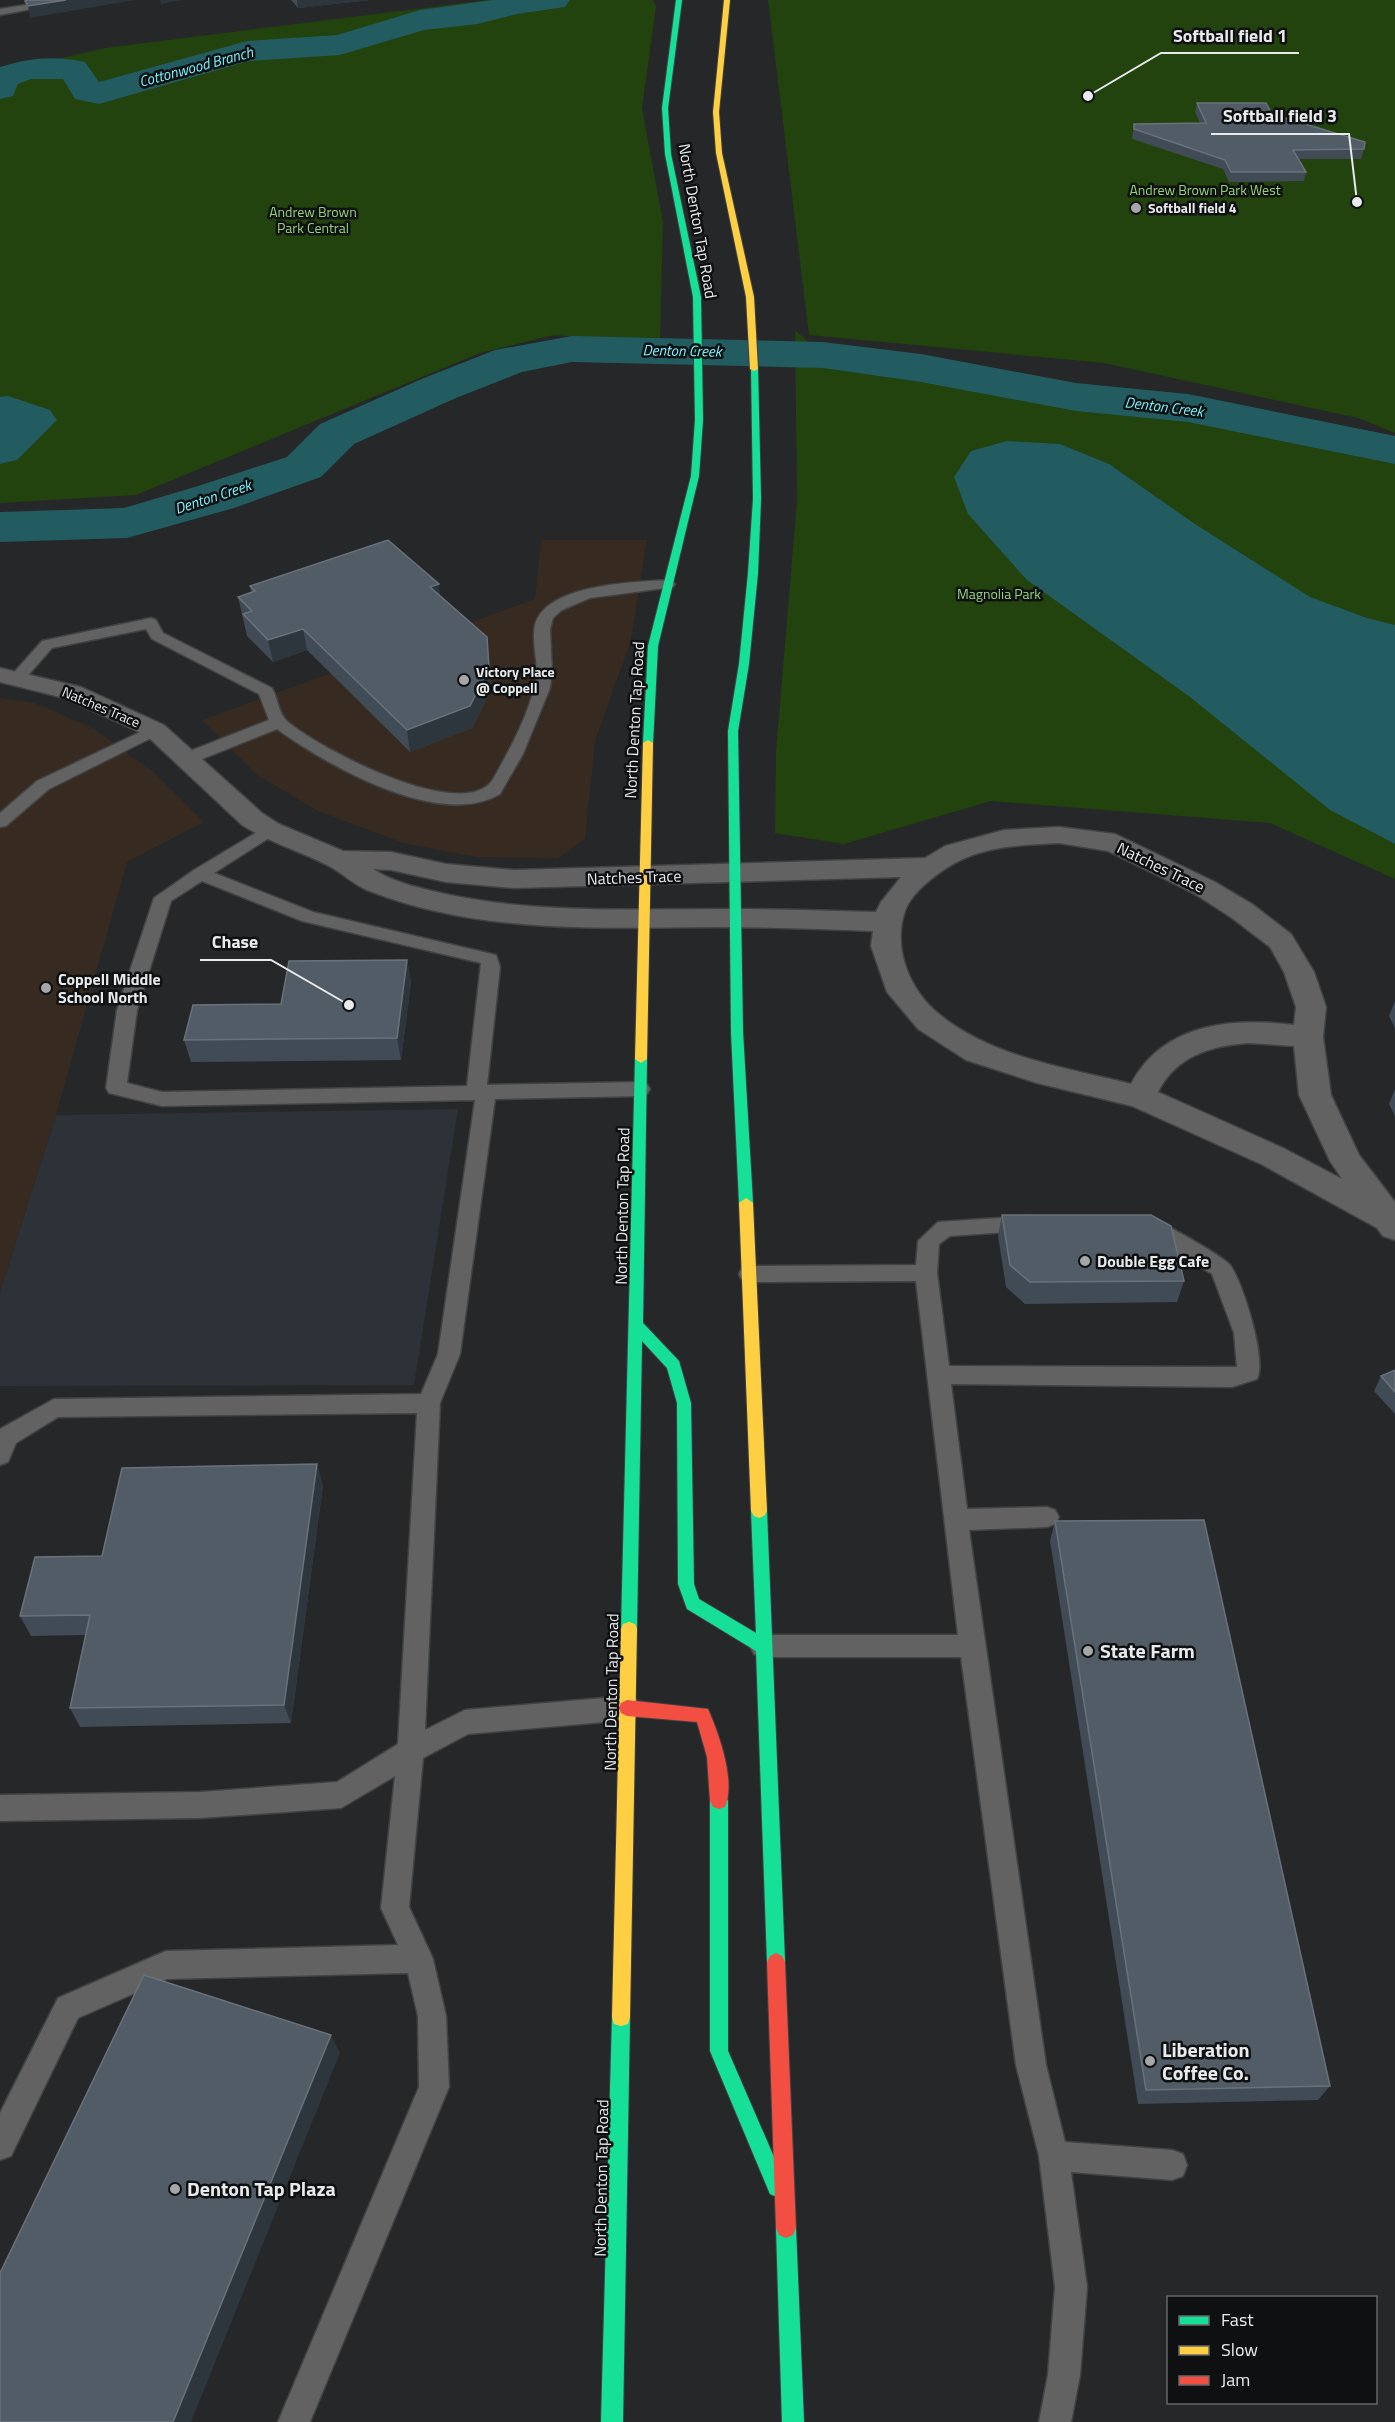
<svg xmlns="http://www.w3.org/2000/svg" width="1395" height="2422" viewBox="0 0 1395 2422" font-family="'Titillium Web',sans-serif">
	<rect width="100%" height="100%" fill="#252729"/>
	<polygon fill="#2c3238" points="458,1109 414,1385 0,1386 0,1292 56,1115"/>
	<g fill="#372a20">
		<polygon points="541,540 647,540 631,640 595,741 585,839 558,858 476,857 403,843 318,811 257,775 202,720 535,599"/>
		<polygon points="0,698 35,703 94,729 152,771 204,822 127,862 56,1115 0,1292"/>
	</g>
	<g fill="#22420e">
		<polygon points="488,0 653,0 656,6 642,108 663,222 660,341 554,335 480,353 136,495 0,503 0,72 105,48"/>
		<polygon points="768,0 1395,0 1395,433 1358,418 1104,363 809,335"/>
		<polygon points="795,330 823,355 921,368 1076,397 1188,408 1395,450 1395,879 1270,823 991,801 844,844 775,833 776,751 797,501"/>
	</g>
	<polygon fill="#225b60" points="1007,441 1060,444 1109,464 1195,524 1310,597 1367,618 1395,625 1395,844 1330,810 1190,697 1027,580 968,514 954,477 971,451"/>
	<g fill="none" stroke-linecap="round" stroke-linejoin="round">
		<g fill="#225b60" fill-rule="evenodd">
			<path d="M493,0H570L565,7L517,14L478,24L424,30L340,55L249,61L99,104L75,99L63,79H31L18,84L13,96L0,99V67C27,58 57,55 85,62L99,82L247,41L337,35L420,10Z"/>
			<polygon points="572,336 823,342 921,354 1076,383 1188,394 1395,436 1395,464 1188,422 1076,411 921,382 823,368 572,362 522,372 456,398 354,444 321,477 234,508 127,538 0,542 0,512 124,508 198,486 287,457 320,424 424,378 495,350"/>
			<polygon points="8,396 50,410 57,420 17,460 0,464 0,397"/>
		</g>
		<g stroke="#414243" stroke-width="3">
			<g id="lane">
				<polygon points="57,0 79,0 0,15 0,9"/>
				<path d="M668,580L675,584L673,587L590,598L562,610L553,618L550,629L552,671L550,688L523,754L500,794C440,830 327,765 277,729L192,763H180L178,759L180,755L269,720L259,694L152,639L146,629L52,648L24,680L18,682L10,677L42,641L151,618L156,620L163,633L272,688C278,698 278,713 287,721C318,748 460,823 492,781C509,751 529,715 536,680C539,662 531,643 535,625C546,584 634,582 668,580Z"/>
				<polygon points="155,725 163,730 161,733 49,789 6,826 0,827 0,813 37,781"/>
				<path d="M269,825L275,826L278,830L275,834L214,873L313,912L496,955L500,967L487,1085L640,1082L647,1084L650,1089L647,1094L640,1096L495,1099L460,1354L440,1403L425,1730L465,1710L627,1696L636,1699L640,1708L636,1717L627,1720L468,1734L423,1758L409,1907L433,1959L446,2016L449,2087L310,2422H278L419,2087L418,2016L408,1973L167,1979L78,2018L11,2156L0,2160V2113L58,1998L166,1951L398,1945L381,1908L395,1776L341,1808L200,1818L0,1821V1795L200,1792L337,1782L398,1744L417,1413L58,1417L16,1443L8,1462L0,1465V1429L54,1399L421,1394L438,1354L475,1100L162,1106L109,1093L106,1088L117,1010L154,898L194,870ZM202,881L302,921L481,963L467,1086L162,1092L127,1083L137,1010L171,901Z"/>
				<path d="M1029,1216L1036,1218L1040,1224L1036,1230L950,1236L939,1244L937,1273L949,1366L1237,1367L1234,1333L1212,1274L1143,1232L1139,1226L1143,1220L1150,1218C1162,1222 1223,1256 1230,1265C1243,1282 1267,1361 1257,1379L1232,1387L951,1384L967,1509L1047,1507L1055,1510L1059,1517L1055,1524L1047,1527L969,1530L1046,2065L1065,2142L1172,2150L1183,2154L1187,2165L1183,2176L1172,2180L1071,2172L1087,2287L1080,2375L1071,2422H1039L1048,2375L1055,2287L1039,2156L1016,2065L961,1657H763L754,1654L750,1646L754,1638L763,1635H958L916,1281L750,1282L742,1280L739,1274L742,1268L750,1266L916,1265L918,1241L938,1222Z"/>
			</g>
		</g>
		<g stroke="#414243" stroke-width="3">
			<path id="street" d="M0,668L81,687L164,725L262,813L279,824L343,851L391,852L446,864L514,870L925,858L945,846L1004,830L1059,827L1115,834L1215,882L1252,904L1291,934L1314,972L1326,1007L1323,1037L1331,1095L1359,1155L1395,1202V1240L1383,1236L1377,1228L1261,1164L1132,1106L1037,1083L966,1060L918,1029L887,992L871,946L873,931C820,929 767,927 714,927C598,928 477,934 367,890C353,884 342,873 329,866C300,851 270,843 242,825L146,735L64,698L0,682ZM1059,843L1108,851L1195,894L1232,918L1270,947L1284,972L1296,1007L1294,1025C1233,1017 1163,1023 1131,1084C1067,1068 994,1058 940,1015C910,991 892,949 905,911C912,890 946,866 965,858C995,845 1027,845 1059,843ZM373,869L391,870L446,882L514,888L901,877L881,902L876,912C828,911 779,909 731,909C637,909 543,914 450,895C424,889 396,884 373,869ZM1248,1043L1294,1046L1299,1095L1330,1161L1342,1179L1283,1148L1158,1092C1176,1056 1210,1046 1248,1043Z"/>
		</g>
		<g stroke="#414243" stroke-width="2">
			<g id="fast">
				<polygon points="676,0 682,0 668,108 671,154 701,297 703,420 699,476 658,646 653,743 648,746 643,743 648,646 691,476 695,420 693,297 665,154 662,108"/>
				<polygon points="751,367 758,369 761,499 758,573 749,664 738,731 743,1032 753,1203 746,1208 739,1203 731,1032 728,731 739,664 748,573 753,499"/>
				<polygon points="641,1055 647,1059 643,1323 679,1361 691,1403 694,1584 699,1599 756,1633 751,1511 754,1506 759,1504 764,1506 767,1511 785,1962 782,1968 776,1971 770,1968 767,1962 756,1651 687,1609 678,1584 677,1403 667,1368 642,1341 637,1629 635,1634 629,1636 623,1634 621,1629 635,1059"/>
				<polygon points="719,1793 725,1795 728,1801 728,2051 787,2187 784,2194 777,2197 770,2194 710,2051 710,1801 713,1795"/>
				<polygon points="621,2008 628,2010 630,2017 623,2422 601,2422 612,2017 614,2010"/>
				<polygon points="786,2218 793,2221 796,2228 804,2422 782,2422 776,2228 779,2221"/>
			</g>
		</g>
		<g stroke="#414243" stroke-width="2">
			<g id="slow">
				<polygon points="724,0 730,0 719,112 722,153 754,297 758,369 754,371 750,369 746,297 716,153 713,112"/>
				<polygon points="648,740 653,743 647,1059 641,1063 635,1059 643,743"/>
				<polygon points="746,1198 753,1203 767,1511 764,1516 759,1518 754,1516 751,1511 739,1203"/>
				<polygon points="629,1622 635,1624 637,1629 630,2017 628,2024 621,2026 614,2024 612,2017 621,1629 623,1624"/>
			</g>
		</g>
		<g stroke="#414243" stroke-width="2">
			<g id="jam">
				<path d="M627,1700L708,1709C719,1734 736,1781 725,1807L719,1809L713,1807L710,1801L707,1757L697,1722L627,1716L621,1713L619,1708L621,1703Z"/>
				<polygon points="776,1953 782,1956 785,1962 796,2228 793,2235 786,2238 779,2235 776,2228 767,1962 770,1956"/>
			</g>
		</g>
		<use href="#lane" fill="#626262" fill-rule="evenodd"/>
		<use href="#street" fill="#626262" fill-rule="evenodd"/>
		<use href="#fast" fill="#16e098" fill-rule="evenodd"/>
		<use href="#slow" fill="#ffcf43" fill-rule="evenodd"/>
		<use href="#jam" fill="#f24e42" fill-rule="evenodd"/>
	</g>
	<g fill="#404b55">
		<polygon points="291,0 370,0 298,8"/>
		<polygon points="1197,103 1272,114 1364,149 1361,159 1299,159 1306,172 1304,181 1229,182 1223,169 1132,139 1134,124 1200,123 1195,112"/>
		<polygon points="250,586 440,596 487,637 491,690 472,728 410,752 307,650 273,662 247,636 238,597 251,592"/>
		<polygon points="407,960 411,982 401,1060 191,1062 184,1040 281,1004"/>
		<polygon points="1395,1001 1395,1028 1389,1016"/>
		<polygon points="1395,1089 1395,1116 1389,1104"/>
		<polygon points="1002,1215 1184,1281 1177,1302 1025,1304 1006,1287 998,1236"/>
		<polygon points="1395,1370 1395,1418 1395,1414 1374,1391 1381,1376"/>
		<polygon points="323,1485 291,1723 80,1727 70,1708 86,1635 31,1636 20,1616 102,1556"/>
		<polygon points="1055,1521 1330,2086 1318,2100 1138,2104 1050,1541"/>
	</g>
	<g fill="#2d353d">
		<polygon points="66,0 135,0 30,18 28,6"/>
		<polygon points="160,0 182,0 161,4"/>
		<polygon points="297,0 370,0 298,8"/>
		<polygon points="439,584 441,606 430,587"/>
		<polygon points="303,629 307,650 273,662 268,640"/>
		<polygon points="487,637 491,690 472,728 410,752 407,730"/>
		<polygon points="407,960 411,982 401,1060 397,1038"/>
		<polygon points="317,1464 323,1485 291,1723 284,1705"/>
		<polygon points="331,2035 340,2053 191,2422 173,2422"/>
	</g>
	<g fill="#525c66" stroke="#69727b" stroke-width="1.5">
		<polygon points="28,0 66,0 28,6 25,1"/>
		<polygon points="1197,103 1266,103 1272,114 1365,142 1364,149 1293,150 1306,172 1231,172 1225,160 1134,129 1134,124 1206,123"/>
		<polygon points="388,540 439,584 430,587 487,637 489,668 470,706 407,730 303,629 268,640 243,614 252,611 238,597 255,591 250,586"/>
		<polygon points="407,960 397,1038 184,1040 193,1005 281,1004 289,961"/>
		<polygon points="1002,1215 1151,1215 1171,1226 1184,1281 1030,1282 1010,1265"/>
		<polygon points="1395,1370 1395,1392 1381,1376"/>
		<polygon points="317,1464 284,1705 70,1708 90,1615 20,1616 35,1557 102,1556 122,1468"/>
		<polygon points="1204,1520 1330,2086 1146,2090 1055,1521"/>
		<polygon points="144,1975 331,2035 173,2422 0,2422 0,2273"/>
	</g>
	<g fill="#a4a6a8" stroke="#0e1011" stroke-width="2">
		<circle cx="1136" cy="208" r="6"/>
		<circle cx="464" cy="680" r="6"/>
		<circle cx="46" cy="988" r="6"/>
		<circle cx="1085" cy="1261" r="6"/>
		<circle cx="1088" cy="1651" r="6"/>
		<circle cx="1150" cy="2061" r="6"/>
		<circle cx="175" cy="2189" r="6"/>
	</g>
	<g text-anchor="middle" stroke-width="5" stroke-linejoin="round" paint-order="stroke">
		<g font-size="14" fill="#95d279" stroke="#0e1011">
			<text x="1205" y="195">Andrew Brown Park West</text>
			<text x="313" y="217">Andrew Brown<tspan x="313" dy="16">Park Central</tspan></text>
			<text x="999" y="599">Magnolia Park</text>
		</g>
		<g font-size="14" font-weight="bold" fill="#e8eaec" stroke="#0e1011" text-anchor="start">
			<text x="1148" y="213">Softball field 4</text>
			<text x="476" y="677">Victory Place<tspan x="476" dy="16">@ Coppell</tspan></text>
		</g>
		<g font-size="14" fill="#e8eaec" stroke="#0e1011">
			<text transform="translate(101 707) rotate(23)" y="5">Natches Trace</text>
		</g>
		<g font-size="15" font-style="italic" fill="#7af1fb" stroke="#0e1011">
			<text transform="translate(196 67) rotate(-15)" y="5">Cottonwood Branch</text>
			<text transform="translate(682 351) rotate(1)" y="5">Denton Creek</text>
			<text transform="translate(1164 407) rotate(7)" y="5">Denton Creek</text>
			<text transform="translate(213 497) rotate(-18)" y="5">Denton Creek</text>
		</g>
		<g font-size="16" fill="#e8eaec" stroke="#0e1011">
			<text transform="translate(698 221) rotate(80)" y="6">North Denton Tap Road</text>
			<text transform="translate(634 720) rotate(-87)" y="6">North Denton Tap Road</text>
			<text transform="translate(1161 867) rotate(26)" y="6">Natches Trace</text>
			<text transform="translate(634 877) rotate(-2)" y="6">Natches Trace</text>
			<text transform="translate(622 1206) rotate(-89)" y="6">North Denton Tap Road</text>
			<text transform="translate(611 1692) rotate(-89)" y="6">North Denton Tap Road</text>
			<text transform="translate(601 2178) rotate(-89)" y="6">North Denton Tap Road</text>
		</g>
		<g font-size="16" font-weight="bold" fill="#e8eaec" stroke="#0e1011" text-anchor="start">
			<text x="58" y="985">Coppell Middle<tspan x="58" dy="18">School North</tspan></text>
			<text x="1097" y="1267">Double Egg Cafe</text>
		</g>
		<g font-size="20" font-weight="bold" fill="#e8eaec" stroke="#0e1011" text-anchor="start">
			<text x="1100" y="1658">State Farm</text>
			<text x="1162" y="2057">Liberation<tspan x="1162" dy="23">Coffee Co.</tspan></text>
			<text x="187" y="2196">Denton Tap Plaza</text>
		</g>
	</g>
	<path fill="none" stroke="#e8eaec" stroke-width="2" d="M1088 96L1161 53H1299M1357 202L1349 134H1211M349 1005L271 960H200"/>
	<g fill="#e8eaec" stroke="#0e1011" stroke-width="2">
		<circle cx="1088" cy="96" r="6"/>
		<circle cx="1357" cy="202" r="6"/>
		<circle cx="349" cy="1005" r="6"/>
	</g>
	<g font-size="18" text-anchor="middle" font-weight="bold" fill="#e8eaec" stroke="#0e1011" stroke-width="5" stroke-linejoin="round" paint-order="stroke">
		<text x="1230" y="42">Softball field 1</text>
		<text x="1280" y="122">Softball field 3</text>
		<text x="235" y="948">Chase</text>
	</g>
	<rect x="1167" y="2296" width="210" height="108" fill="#0e1011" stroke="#656769" stroke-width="1.5"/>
	<rect x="1179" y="2316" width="30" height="9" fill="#16e098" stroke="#656769" stroke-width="1.5"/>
	<text x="1221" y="2326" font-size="18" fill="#e8eaec">Fast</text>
	<rect x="1179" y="2346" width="30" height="9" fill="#ffcf43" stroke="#656769" stroke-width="1.5"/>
	<text x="1221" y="2356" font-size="18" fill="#e8eaec">Slow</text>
	<rect x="1179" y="2376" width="30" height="9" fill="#f24e42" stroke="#656769" stroke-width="1.5"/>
	<text x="1221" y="2386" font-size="18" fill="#e8eaec">Jam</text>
</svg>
